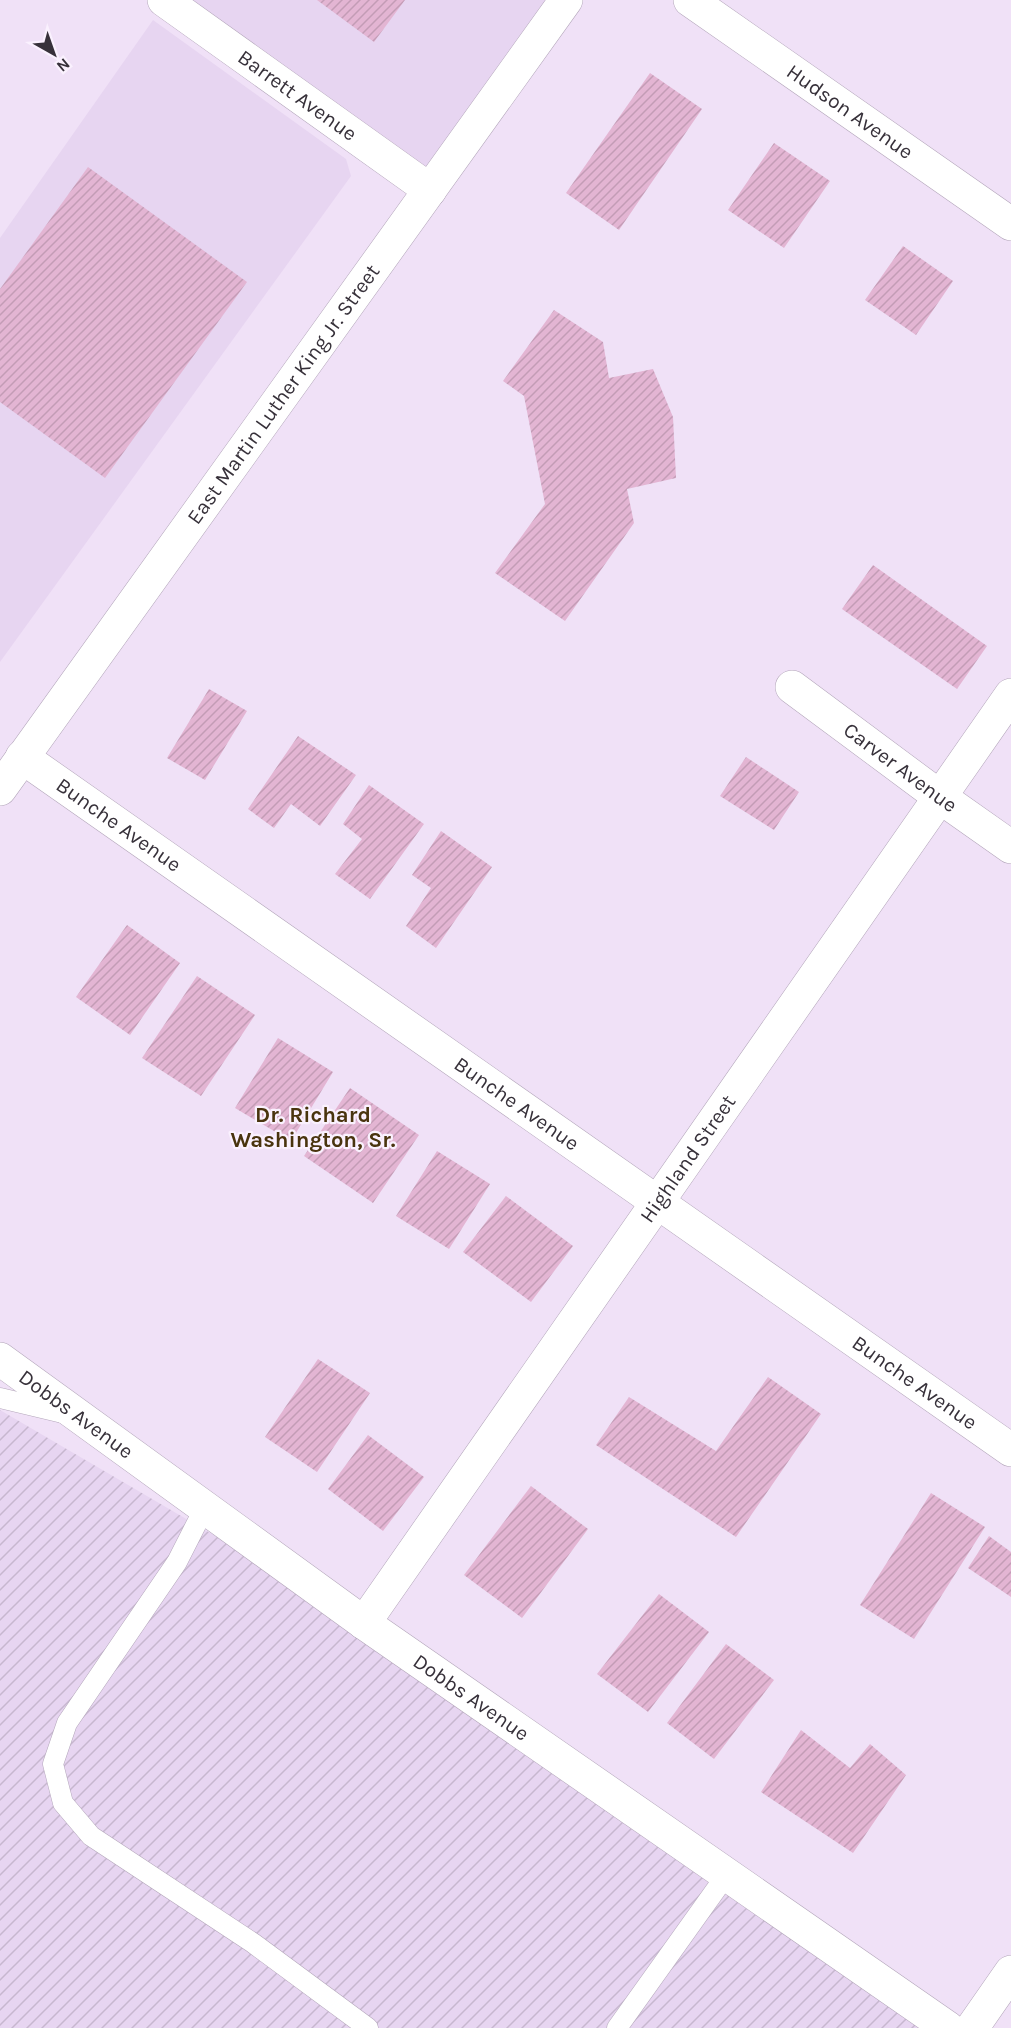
<svg xmlns="http://www.w3.org/2000/svg" width="1011" height="2028" viewBox="0 0 1011 2028" font-family="Karla,sans-serif">
	<defs>
		<pattern id="industrial-furrows" width="10" height="10" patternUnits="userSpaceOnUse" patternTransform="scale(1.5)"><rect width="10" height="10" fill="#e7d5f1"/><path d="M-1 1l2-2M0 10L10 0M9 11l2-2" fill="none" stroke="#c7b7cf"/></pattern>
		<pattern id="building-hatch" width="6" height="6" patternUnits="userSpaceOnUse" patternTransform="scale(1.5)"><rect width="6" height="6" fill="#e3b5d3"/><path d="M-1 1l2-2M0 6l6-6M5 7l2-2" fill="none" stroke="#c39cb6"/></pattern>
	</defs>
	<rect width="100%" height="100%" fill="#f0e1f7"/>
	<g fill="#e7d5f1">
		<polygon points="164,0 566,0 430,190"/>
		<polygon points="153,20 346,159 351,176 0,662 0,238"/>
	</g>
	<polygon fill="url(#industrial-furrows)" points="0,1410 364,1623 948,2028 0,2028"/>
	<g fill="url(#building-hatch)">
		<polygon points="317,0 405,0 374,42"/>
		<polygon points="650,73 702,109 619,230 566,193"/>
		<polygon points="774,143 830,181 784,248 728,210"/>
		<polygon points="88,167 247,282 105,478 0,402 0,289"/>
		<polygon points="903,246 953,281 916,335 865,300"/>
		<polygon points="554,310 603,342 609,378 653,369 673,417 676,478 627,489 634,523 565,621 495,573 545,504 524,396 503,381"/>
		<polygon points="873,565 987,646 957,689 842,609"/>
		<polygon points="209,689 247,711 205,780 167,758"/>
		<polygon points="298,736 356,775 320,826 291,804 274,828 248,809"/>
		<polygon points="746,757 799,792 774,830 720,796"/>
		<polygon points="369,785 424,824 370,899 335,874 362,839 343,824"/>
		<polygon points="441,831 492,867 436,948 406,926 431,888 412,875"/>
		<polygon points="127,925 180,963 130,1035 76,997"/>
		<polygon points="197,976 255,1015 201,1096 142,1058"/>
		<polygon points="278,1038 333,1072 291,1141 235,1108"/>
		<polygon points="350,1088 419,1135 373,1203 304,1156"/>
		<polygon points="437,1151 490,1184 449,1249 396,1216"/>
		<polygon points="506,1196 573,1246 531,1302 463,1252"/>
		<polygon points="318,1359 370,1393 317,1472 265,1437"/>
		<polygon points="768,1377 821,1414 736,1537 596,1445 629,1397 716,1451"/>
		<polygon points="368,1435 424,1477 383,1531 328,1489"/>
		<polygon points="531,1486 588,1529 522,1618 464,1575"/>
		<polygon points="931,1493 985,1527 914,1639 860,1605"/>
		<polygon points="989,1536 1011,1552 1011,1597 968,1568"/>
		<polygon points="659,1594 709,1632 648,1712 597,1674"/>
		<polygon points="726,1644 774,1680 714,1759 667,1723"/>
		<polygon points="801,1730 850,1768 870,1744 906,1775 853,1853 761,1792"/>
	</g>
	<g fill="none" stroke-linecap="round" stroke-linejoin="round">
		<g stroke="#b3a6ba" stroke-width="21">
			<g id="service">
				<polyline points="0,1398 63,1413"/>
				<polyline points="205,1507 177,1562 67,1723 53,1764 63,1803 91,1836 253,1943 368,2028"/>
				<polyline points="617,2028 727,1874"/>
			</g>
		</g>
		<g stroke="#b3a6ba" stroke-width="34">
			<g id="minor">
				<path id="s1" d="M164,0L430,190"/>
				<path id="s2" d="M690,0L1011,224"/>
				<path id="s3" d="M792,687L940,797L1011,847"/>
				<path id="s4" d="M22,757L1011,1450"/>
				<path id="s5" d="M0,1359L364,1623L948,2028"/>
				<path id="s6" d="M364,1623L1011,695"/>
				<polyline points="972,2028 1011,1972"/>
			</g>
		</g>
		<g stroke="#b3a6ba" stroke-width="34">
			<g id="secondary">
				<path id="s7" d="M0,789L566,0"/>
			</g>
		</g>
		<use href="#service" stroke="#fff" stroke-width="20"/>
		<use href="#minor" stroke="#fff" stroke-width="33"/>
		<use href="#secondary" stroke="#fff" stroke-width="33"/>
	</g>
	<g text-anchor="middle" stroke-width="4.5" stroke-linejoin="round" paint-order="stroke">
		<g font-size="21" fill="#37313a" stroke="#faf1fe">
			<text dy="7" stroke="none"><textPath href="#s1" startOffset="164">Barrett Avenue</textPath></text>
			<text dy="7" stroke="none"><textPath href="#s2" startOffset="195">Hudson Avenue</textPath></text>
			<text dy="7" stroke="none"><textPath href="#s7" startOffset="486">East Martin Luther King Jr. Street</textPath></text>
			<text dy="7" stroke="none"><textPath href="#s3" startOffset="135">Carver Avenue</textPath></text>
			<text dy="7" stroke="none"><textPath href="#s4" startOffset="118">Bunche Avenue</textPath></text>
			<text dy="7" stroke="none"><textPath href="#s4" startOffset="604">Bunche Avenue</textPath></text>
			<text dy="7" stroke="none"><textPath href="#s6" startOffset="566">Highland Street</textPath></text>
			<text dy="7" stroke="none"><textPath href="#s4" startOffset="1090">Bunche Avenue</textPath></text>
			<text dy="7" stroke="none"><textPath href="#s5" startOffset="94">Dobbs Avenue</textPath></text>
			<text dy="7" stroke="none"><textPath href="#s5" startOffset="580">Dobbs Avenue</textPath></text>
		</g>
		<g font-size="22" font-weight="bold" fill="#49340e" stroke="#faf1fe">
			<text x="313" y="1122">Dr. Richard<tspan x="313" dy="25">Washington, Sr.</tspan></text>
		</g>
	</g>
	<g transform="translate(54 54) rotate(140)" stroke="#faf1fe" stroke-width="4.5" paint-order="stroke">
	<path d="M0-4.5L10 22L0 15L-10 22Z" fill="#37313a"/>
	<text y="-9" font-size="16" font-weight="bold" text-anchor="middle" fill="#37313a">N</text>
	</g>
</svg>
